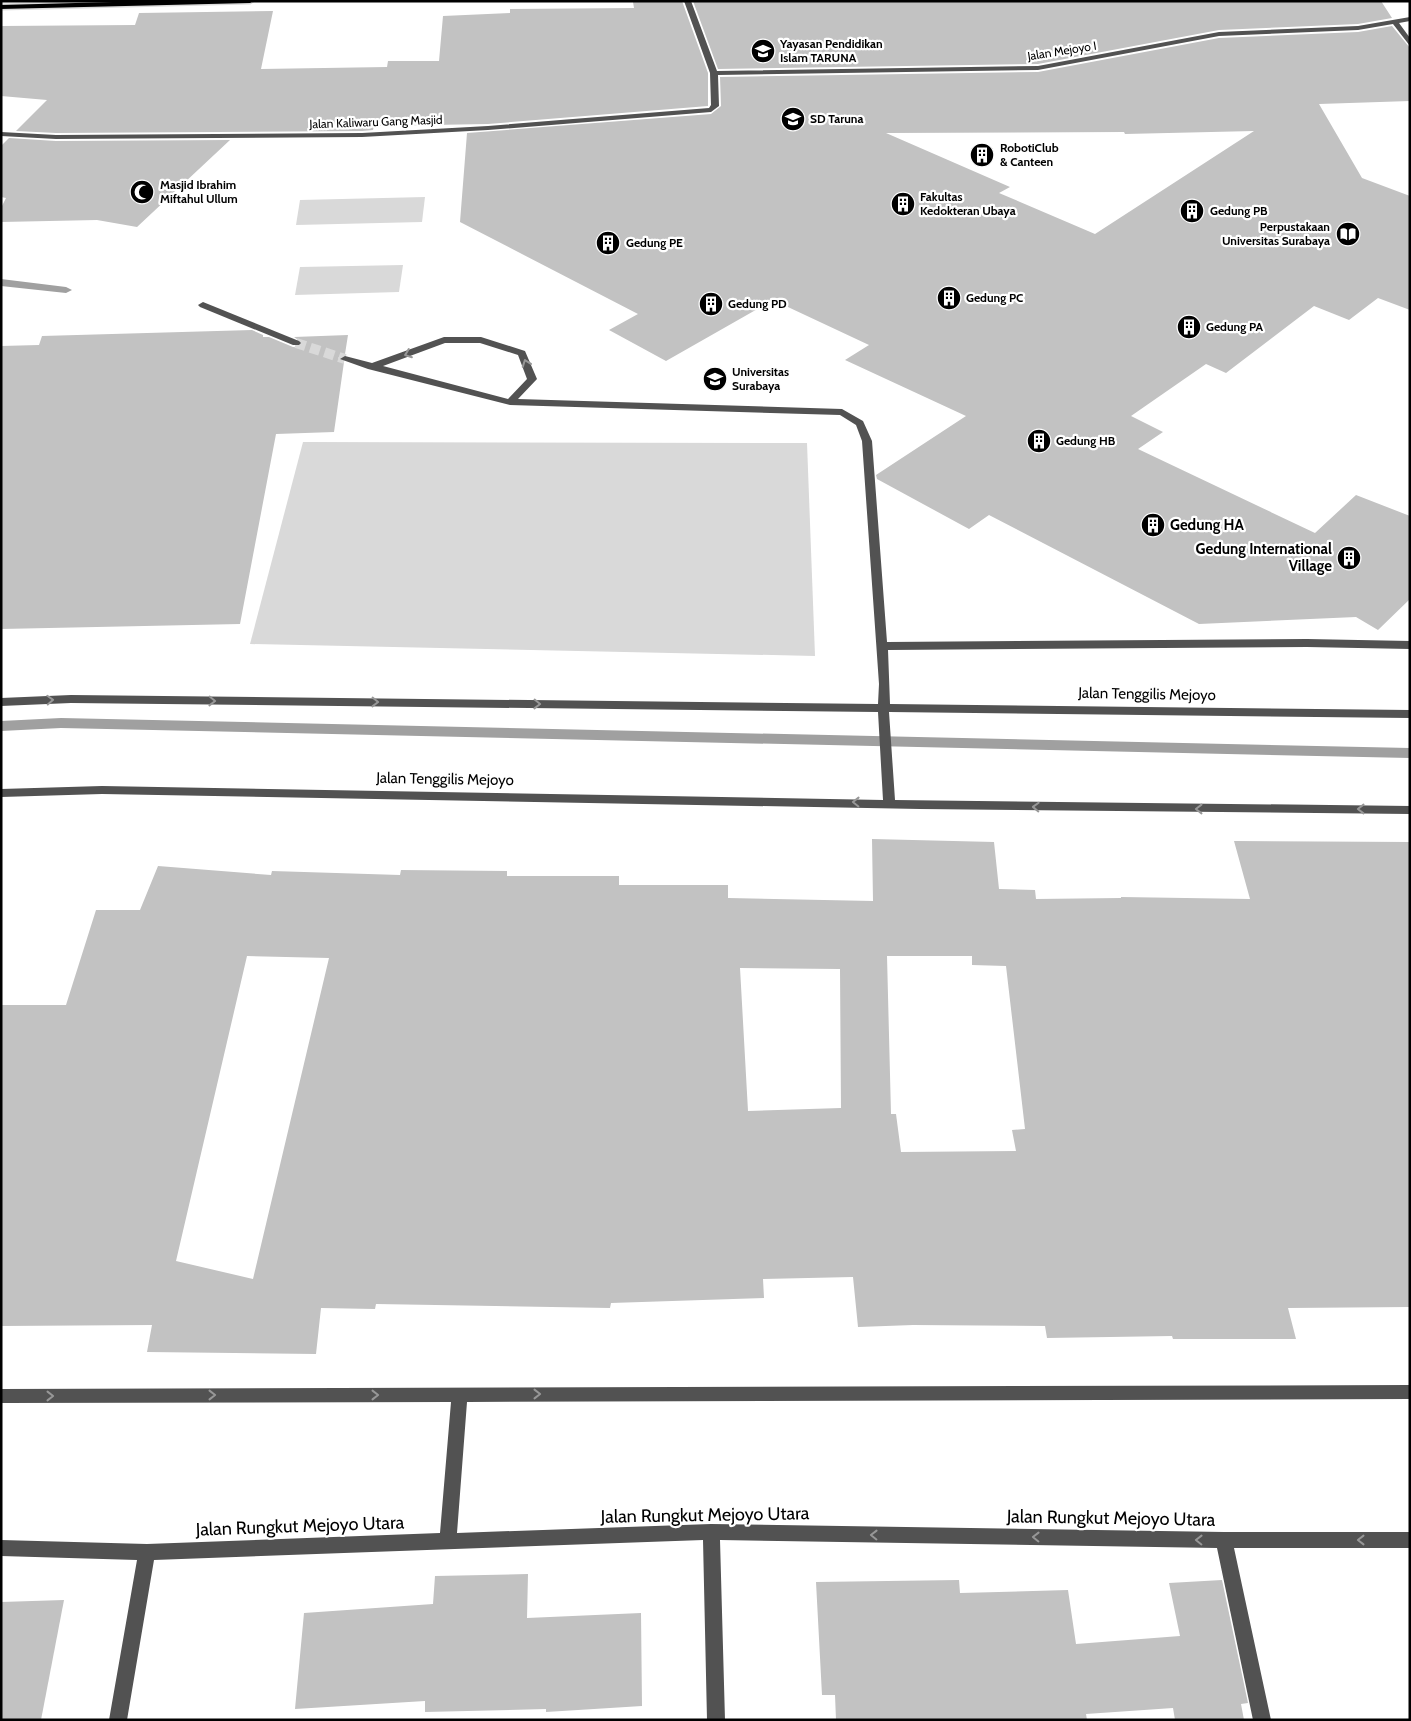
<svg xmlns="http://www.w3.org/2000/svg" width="1411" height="1721" viewBox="0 0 1411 1721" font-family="Cabin,sans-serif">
	<rect width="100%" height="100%" fill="#fff"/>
	<g fill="#d9d9d9">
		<polygon points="425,197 422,222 296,225 300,200"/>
		<polygon points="403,265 399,292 295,295 300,267"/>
		<polygon points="303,442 807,443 815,656 250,644"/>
	</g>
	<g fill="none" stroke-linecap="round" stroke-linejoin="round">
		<g fill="#a0a0a0" fill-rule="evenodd">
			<polygon points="1,279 66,287 72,290 66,293 1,286"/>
			<polygon points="61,718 1410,748 1410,758 61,728 1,731 1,721"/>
		</g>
	</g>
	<g fill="#c2c2c2" fill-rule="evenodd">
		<polygon points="682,1 708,73 708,106 488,124 374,126 373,130 362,131 56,133 16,131 47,100 1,96 1,26 135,25 139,13 273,11 261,69 387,67 388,61 439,61 443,16 510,13 510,9 634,8 633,2"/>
		<polygon points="693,1 1381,1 1392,18 1358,24 1219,30 1038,64 718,69"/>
		<path d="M1392,26L1410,48V101L1319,104L1362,178L1410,196V310L1378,298L1349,320L1314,306L1226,373L1206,364L1131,416L1163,432L1138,449L1315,533L1356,495L1410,516V599L1378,630L1356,617L1199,624L989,515L969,529L877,479L876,475L966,416L845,360L869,345L773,300L666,361L609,330L638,314L460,222L467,133L711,114L721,106L720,77L1038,72L1219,38L1358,32ZM1254,131L1095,234L999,193L1010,187L886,133L1124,132L1125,134Z"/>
		<polygon points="9,138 56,141 230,140 137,227 97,220 1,222 1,208 6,198 1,197 1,146"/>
		<polygon points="252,330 263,335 263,337 269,337 293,347 299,347 303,343 294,337 348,335 345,354 338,358 344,362 334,432 276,434 240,624 1,629 1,346 39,345 42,336"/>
		<path d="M872,839L994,842L999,889L1035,890L1036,899L1121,898V897L1250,899L1234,841L1410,842V1307L1288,1308L1296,1339H1173L1172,1336L1047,1338L1045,1326L913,1325L858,1327L853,1277L763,1279L764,1298L611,1303L610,1308L376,1304L375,1309L321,1308L316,1354L147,1352L152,1325L1,1326V1005H66L96,910H140L158,866L271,875L272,871L400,875L401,870L507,871V876H619V885H728V898L873,901ZM247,956L329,958L253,1279L176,1261ZM887,956H972V965L1006,966L1025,1129L1012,1130L1016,1151L901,1152L896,1114H891ZM740,968L840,969L841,1108L748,1111Z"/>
		<polygon points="528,1574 527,1618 641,1613 642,1706 546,1712 546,1709 425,1712 425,1701 295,1709 304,1613 433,1604 435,1576"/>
		<polygon points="959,1580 960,1593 1068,1590 1076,1644 1180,1636 1169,1583 1222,1580 1248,1703 1241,1704 1244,1720 1175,1720 1173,1708 1086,1714 1087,1720 836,1720 835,1695 822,1695 816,1582"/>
		<polygon points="64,1600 41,1720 1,1720 1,1602"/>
	</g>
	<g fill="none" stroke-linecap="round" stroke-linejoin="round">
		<polyline stroke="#d9d9d9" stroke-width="10" stroke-dasharray="10 5" stroke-linecap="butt" points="296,343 345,359"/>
		<g stroke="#dbdbdb" stroke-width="3">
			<polygon id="major" points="150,1 253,1 250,3 1,9 1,5"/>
		</g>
		<g fill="#525252" fill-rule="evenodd">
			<polygon points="684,1 691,1 717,71 1038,66 1219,32 1358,26 1410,17 1410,21 1399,23 1410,38 1410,46 1393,24 1358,30 1219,36 1038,70 718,75 719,106 711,112 488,130 362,137 56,139 1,136 1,132 56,135 362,133 488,126 709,108 711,105 710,73"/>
			<polygon points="203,302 299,341 301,343 299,345 293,345 200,307 198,305"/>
			<path d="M444,337H481L525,351L537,379L518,399L842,409L863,421L872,441L887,642L1307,639L1410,641V649L1307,647L888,650L890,704L1410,710V718L889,712L895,800L1410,806V814L920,809L102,794L1,797V789L102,786L883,800L878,712L71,703L1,706V698L71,695L878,704L879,684L862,441L856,425L840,415L510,405L368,369L340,359L345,356L372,363ZM445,343H480L518,355L527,379L508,399L383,366Z"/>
			<polygon points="1410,1385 1410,1399 467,1402 457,1533 711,1524 1224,1532 1410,1532 1410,1548 1234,1548 1271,1720 1253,1720 1217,1548 720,1540 725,1720 707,1720 703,1540 154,1560 127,1720 109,1720 137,1560 1,1556 1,1540 147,1544 440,1533 451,1402 1,1403 1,1389"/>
		</g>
		<use href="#major" fill="#000" fill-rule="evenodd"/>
	</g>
	<defs><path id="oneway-chevron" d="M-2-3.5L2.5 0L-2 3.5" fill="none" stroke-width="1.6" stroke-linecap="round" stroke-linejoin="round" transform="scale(1.25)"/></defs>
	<g stroke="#979797">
		<use href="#oneway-chevron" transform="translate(408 354) rotate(159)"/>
		<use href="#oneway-chevron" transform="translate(526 363) rotate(-110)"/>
		<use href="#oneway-chevron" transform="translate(50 700) rotate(-3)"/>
		<use href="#oneway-chevron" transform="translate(212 701) rotate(1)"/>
		<use href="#oneway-chevron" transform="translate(375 702) rotate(1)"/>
		<use href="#oneway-chevron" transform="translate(537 704) rotate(1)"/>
		<use href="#oneway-chevron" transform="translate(856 802) rotate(-179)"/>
		<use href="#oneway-chevron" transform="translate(1036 807) rotate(-178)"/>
		<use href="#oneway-chevron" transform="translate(1199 809) rotate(-180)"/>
		<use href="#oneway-chevron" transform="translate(1361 809) rotate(-180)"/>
		<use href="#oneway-chevron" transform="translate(537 1394)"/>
		<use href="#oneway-chevron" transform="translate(212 1395)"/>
		<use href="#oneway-chevron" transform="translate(375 1395)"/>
		<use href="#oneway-chevron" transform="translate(50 1396)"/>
		<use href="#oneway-chevron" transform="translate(874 1535) rotate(-179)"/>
		<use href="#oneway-chevron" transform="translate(1036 1537) rotate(-179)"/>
		<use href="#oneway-chevron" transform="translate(1199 1540) rotate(-179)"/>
		<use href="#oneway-chevron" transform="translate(1361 1540) rotate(180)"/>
	</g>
	<defs>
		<g id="school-disc" transform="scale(1.25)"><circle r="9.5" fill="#000" stroke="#fff"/><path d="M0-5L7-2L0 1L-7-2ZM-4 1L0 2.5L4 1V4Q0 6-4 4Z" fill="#fff"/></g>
		<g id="building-disc" transform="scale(1.25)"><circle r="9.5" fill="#000" stroke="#fff"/><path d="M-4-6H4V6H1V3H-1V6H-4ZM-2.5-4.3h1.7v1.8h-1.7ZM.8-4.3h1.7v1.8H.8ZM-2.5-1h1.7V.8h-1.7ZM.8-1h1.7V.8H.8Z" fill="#fff"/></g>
		<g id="mosque-disc" transform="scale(1.25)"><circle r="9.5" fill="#000" stroke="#fff"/><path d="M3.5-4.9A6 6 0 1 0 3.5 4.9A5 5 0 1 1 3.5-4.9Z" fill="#fff"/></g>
		<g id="library-disc" transform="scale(1.25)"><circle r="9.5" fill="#000" stroke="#fff"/><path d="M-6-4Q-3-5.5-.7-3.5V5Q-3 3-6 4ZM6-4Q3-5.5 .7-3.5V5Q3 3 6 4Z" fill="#fff"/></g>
		<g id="university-disc" transform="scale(1.25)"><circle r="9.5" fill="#000" stroke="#fff"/><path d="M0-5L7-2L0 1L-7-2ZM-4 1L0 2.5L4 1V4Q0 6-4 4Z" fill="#fff"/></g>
	</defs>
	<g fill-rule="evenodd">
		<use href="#school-disc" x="763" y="51"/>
		<use href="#school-disc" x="793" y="119"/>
		<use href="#building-disc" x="982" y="155"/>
		<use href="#mosque-disc" x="142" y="192"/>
		<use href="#building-disc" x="903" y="204"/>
		<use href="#building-disc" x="1192" y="211"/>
		<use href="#library-disc" x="1348" y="234"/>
		<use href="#building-disc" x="608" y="243"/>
		<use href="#building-disc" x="949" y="298"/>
		<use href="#building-disc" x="711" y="304"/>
		<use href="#building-disc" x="1189" y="327"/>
		<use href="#university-disc" x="715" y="379"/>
		<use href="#building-disc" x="1039" y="441"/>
		<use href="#building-disc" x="1153" y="525"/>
		<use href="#building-disc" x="1349" y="558"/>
	</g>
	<g text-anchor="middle" stroke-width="4.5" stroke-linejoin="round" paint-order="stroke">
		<g font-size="12" font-weight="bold" fill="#000" stroke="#fff" text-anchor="start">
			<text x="780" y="48">Yayasan Pendidikan<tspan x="780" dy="14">Islam TARUNA</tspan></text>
			<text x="810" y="123">SD Taruna</text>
			<text x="1000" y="152">RobotiClub<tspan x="1000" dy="14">&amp; Canteen</tspan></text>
			<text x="160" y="189">Masjid Ibrahim<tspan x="160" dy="14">Miftahul Ullum</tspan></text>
			<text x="920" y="201">Fakultas<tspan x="920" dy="14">Kedokteran Ubaya</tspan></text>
			<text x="1210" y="215">Gedung PB</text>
			<text x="1330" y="231" text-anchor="end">Perpustakaan<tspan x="1330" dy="14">Universitas Surabaya</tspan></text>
			<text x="626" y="247">Gedung PE</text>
			<text x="966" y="302">Gedung PC</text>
			<text x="728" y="308">Gedung PD</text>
			<text x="1206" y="331">Gedung PA</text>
			<text x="732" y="376">Universitas<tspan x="732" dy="14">Surabaya</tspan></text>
			<text x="1056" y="445">Gedung HB</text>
		</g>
		<g font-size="12" fill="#000" stroke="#fff">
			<text transform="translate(1062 51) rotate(-9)" y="4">Jalan Mejoyo I</text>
			<text transform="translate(376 122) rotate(-2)" y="4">Jalan Kaliwaru Gang Masjid</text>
		</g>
		<g font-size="15" font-weight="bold" fill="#000" stroke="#fff" text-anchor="start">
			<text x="1170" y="530">Gedung HA</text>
			<text x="1332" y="554" text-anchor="end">Gedung International<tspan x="1332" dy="17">Village</tspan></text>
		</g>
		<g font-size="15" fill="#000" stroke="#fff">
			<text transform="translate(1147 694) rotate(1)" y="5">Jalan Tenggilis Mejoyo</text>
			<text transform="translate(445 779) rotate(1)" y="5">Jalan Tenggilis Mejoyo</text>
		</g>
		<g font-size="18" fill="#000" stroke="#fff">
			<text transform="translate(705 1515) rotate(-1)" y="6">Jalan Rungkut Mejoyo Utara</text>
			<text transform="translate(1111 1518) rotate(1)" y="6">Jalan Rungkut Mejoyo Utara</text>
			<text transform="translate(300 1526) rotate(-2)" y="6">Jalan Rungkut Mejoyo Utara</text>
		</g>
	</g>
	<rect width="1411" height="1721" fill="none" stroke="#000000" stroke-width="5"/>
</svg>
